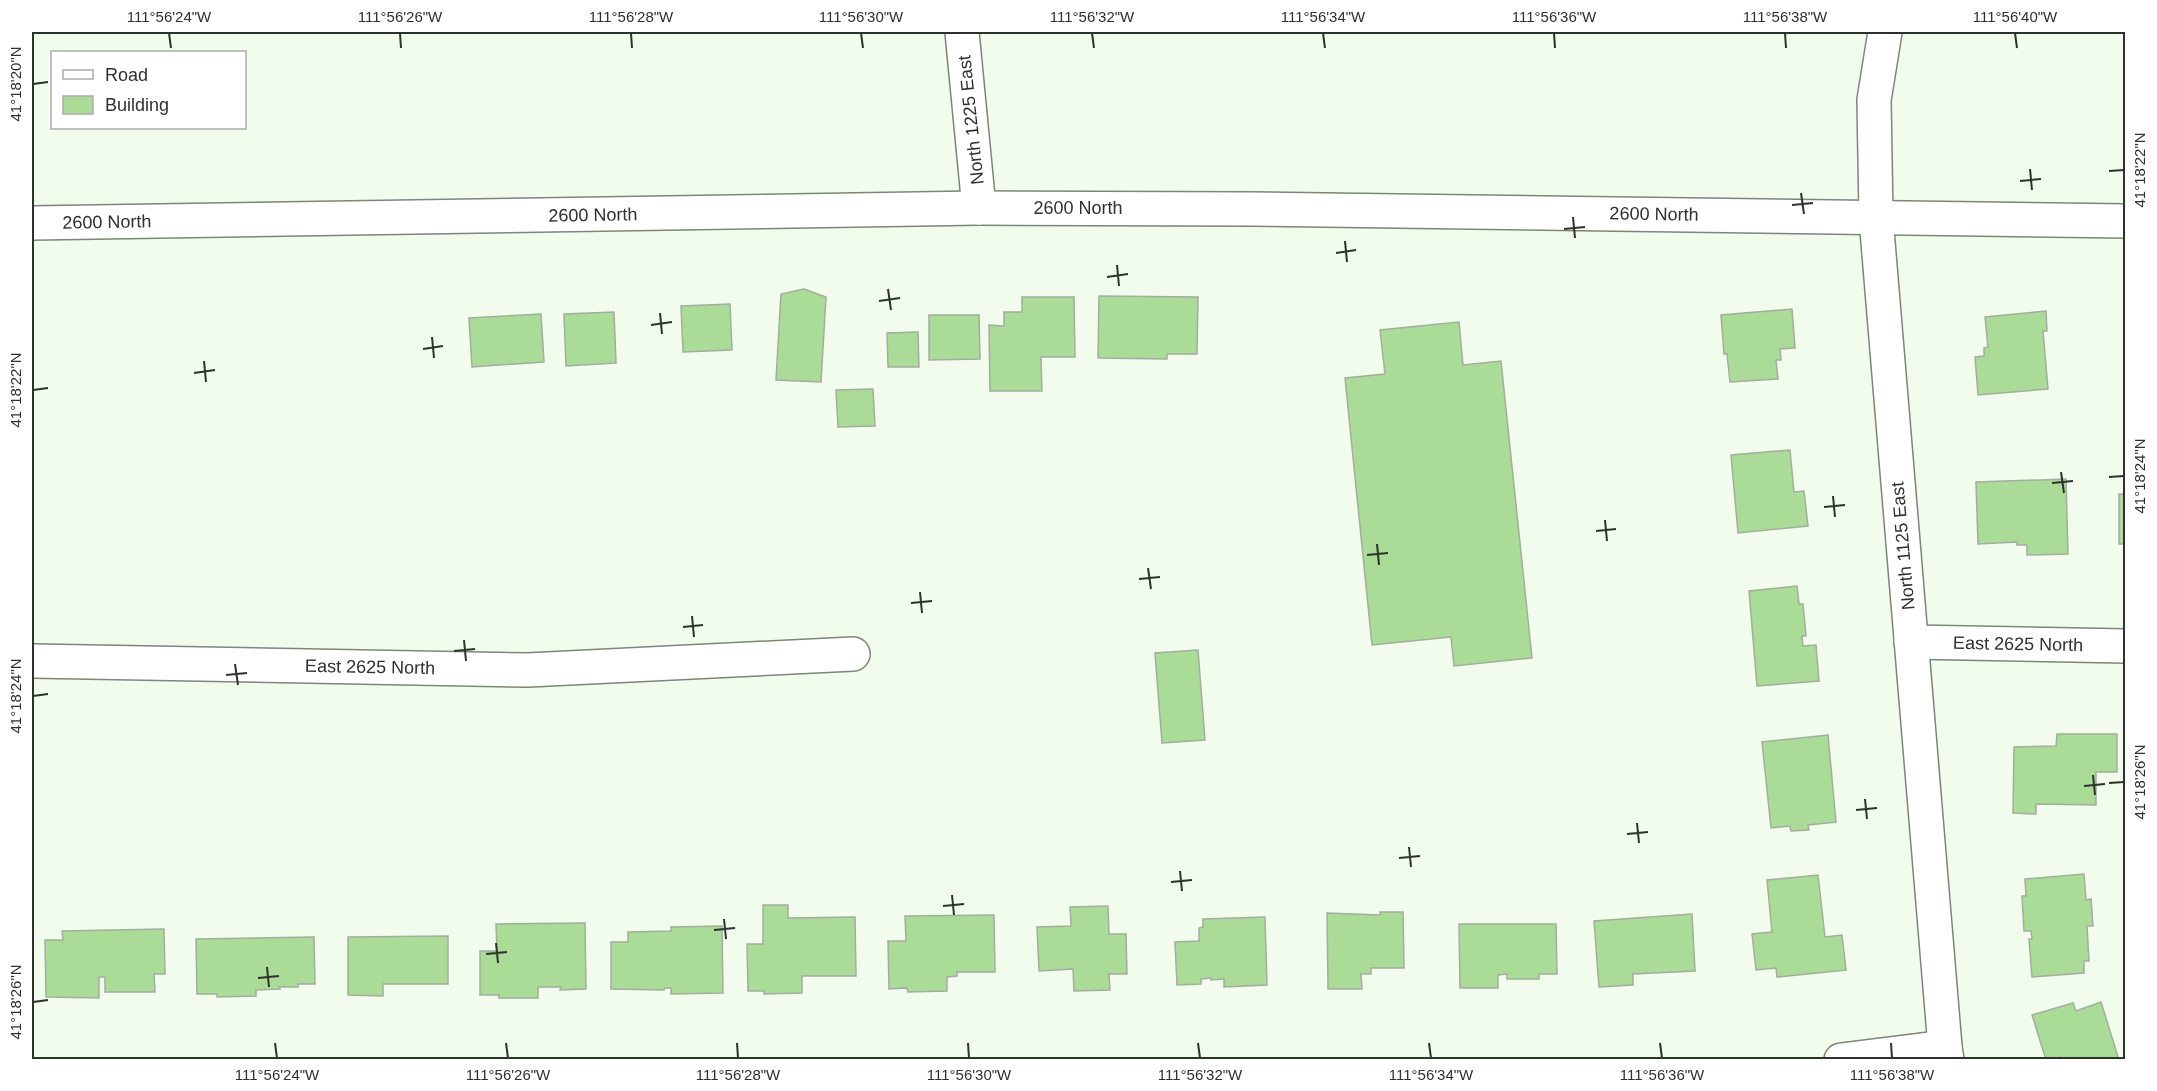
<svg xmlns="http://www.w3.org/2000/svg" width="2157" height="1091" viewBox="0 0 2157 1091" font-family="Arial,sans-serif">
	<rect width="100%" height="100%" fill="#f1fced"/>
	<g fill="#aadb97" stroke="#a3ada0" stroke-width="1.5">
		<polygon points="804,289 826,297 821,382 776,380 781,294"/>
		<polygon points="1099,296 1198,297 1197,354 1167,354 1167,359 1098,358"/>
		<polygon points="1022,297 1074,297 1075,357 1041,357 1042,391 990,391 989,325 1004,326 1004,312 1022,312"/>
		<polygon points="730,304 732,350 683,352 681,306"/>
		<polygon points="1792,309 1795,348 1780,349 1781,360 1776,360 1778,379 1730,382 1727,354 1724,354 1721,315"/>
		<polygon points="2046,311 2047,331 2043,331 2048,389 1978,395 1975,357 1984,356 1984,348 1988,347 1985,317"/>
		<polygon points="614,312 616,363 566,366 564,314"/>
		<polygon points="541,314 544,362 472,367 469,318"/>
		<polygon points="929,315 979,315 980,359 929,360"/>
		<polygon points="1459,322 1463,365 1501,361 1532,658 1454,666 1451,637 1372,645 1345,378 1385,374 1380,330"/>
		<polygon points="918,332 919,367 888,367 887,333"/>
		<polygon points="873,389 875,426 838,427 836,390"/>
		<polygon points="1790,450 1794,492 1804,491 1808,526 1738,533 1731,455"/>
		<polygon points="2066,479 2068,554 2027,555 2027,545 2017,545 2017,542 1978,544 1976,482"/>
		<rect x="2119" y="494" width="7" height="50"/>
		<polygon points="1797,586 1799,604 1803,604 1806,636 1802,636 1803,646 1816,645 1819,681 1757,686 1749,591"/>
		<polygon points="1198,650 1205,740 1162,743 1155,653"/>
		<polygon points="2057,734 2117,734 2117,772 2096,772 2096,805 2036,804 2036,814 2013,813 2014,747 2056,746"/>
		<polygon points="1828,735 1836,822 1808,825 1809,830 1791,831 1790,826 1771,828 1762,742"/>
		<polygon points="2084,874 2086,900 2091,899 2093,926 2087,926 2089,961 2084,961 2084,973 2032,977 2029,939 2032,939 2031,931 2024,931 2022,896 2026,896 2025,879"/>
		<polygon points="1818,875 1825,937 1842,935 1846,970 1777,977 1776,968 1756,970 1752,934 1772,932 1767,880"/>
		<polygon points="763,905 788,905 788,918 855,917 856,976 802,976 802,993 764,994 764,991 748,991 747,944 763,944"/>
		<polygon points="1108,906 1109,934 1126,934 1127,974 1109,974 1110,990 1074,991 1073,969 1039,971 1037,927 1071,926 1070,907"/>
		<polygon points="1380,912 1403,912 1404,968 1371,968 1371,974 1361,974 1362,989 1328,989 1327,913 1380,915"/>
		<polygon points="1692,914 1695,971 1633,974 1633,985 1599,987 1594,921"/>
		<polygon points="994,915 995,972 957,972 957,976 947,977 947,991 908,992 907,988 889,989 888,941 906,941 905,916"/>
		<polygon points="1265,917 1267,985 1224,987 1224,979 1211,980 1211,978 1201,979 1201,984 1177,985 1175,942 1199,941 1199,928 1203,927 1203,919"/>
		<polygon points="585,923 586,989 560,990 561,987 538,987 538,998 499,998 499,995 480,995 480,951 497,951 496,924"/>
		<polygon points="1459,924 1556,924 1557,974 1539,974 1539,979 1507,979 1507,974 1498,975 1498,988 1460,988"/>
		<polygon points="722,926 723,993 671,994 671,988 665,988 664,990 611,989 611,942 628,942 628,932 671,931 671,927"/>
		<polygon points="164,929 165,974 154,974 155,992 105,992 105,977 99,977 99,998 46,997 45,940 63,940 62,931"/>
		<polygon points="448,936 448,984 383,984 383,996 348,995 348,937"/>
		<polygon points="314,937 315,984 298,984 298,987 279,987 280,989 256,990 256,996 217,997 217,994 197,994 196,939"/>
		<polygon points="2101,1002 2119,1060 2062,1060 2061,1057 2046,1060 2032,1015 2073,1003 2076,1011"/>
	</g>
	<g fill="none" stroke-linecap="round" stroke-linejoin="round">
		<g stroke="#7d8679" stroke-width="36">
			<g id="street">
				<polyline points="962,32 979,208"/>
				<polyline points="1885,32 1874,100 1876,218 1945,1047 1947,1060"/>
				<polyline points="1911,642 2126,646"/>
				<polyline points="32,661 528,670 853,654"/>
				<polyline points="1841,1060 1945,1047"/>
			</g>
		</g>
		<g stroke="#7d8679" stroke-width="36">
			<polyline id="secondary" points="32,223 979,208 1251,209 2126,221"/>
		</g>
		<use href="#street" stroke="#fff" stroke-width="33"/>
		<use href="#secondary" stroke="#fff" stroke-width="33"/>
	</g>
	<path fill="none" stroke="#2e322d" stroke-width="2" d="M169,33L171,48M400,33L401,48M631,33L632,48M861,33L863,48M1092,33L1094,48M1323,33L1325,48M1554,33L1555,48M1785,33L1786,48M2015,33L2017,48M33,84L48,82M2030,169L2032,190M2109,171L2124,170M2020,181L2041,179M1801,193L1804,214M1792,205L1813,203M1573,217L1575,238M1564,229L1585,227M1345,241L1347,262M1336,253L1356,250M1117,265L1119,286M1107,277L1128,274M888,289L891,310M879,301L900,298M660,313L662,334M651,325L672,322M432,337L434,358M423,349L443,346M204,361L206,382M194,373L215,370M33,390L48,388M2061,472L2064,493M2109,477L2124,476M2052,483L2073,481M1833,496L1835,517M1824,507L1845,505M1605,520L1607,541M1596,531L1616,529M1377,544L1379,565M1367,555L1388,553M1148,568L1151,589M1139,579L1160,577M920,592L922,613M911,603L932,601M692,616L694,637M683,627L703,625M464,640L466,661M454,651L475,649M235,664L238,685M226,675L247,673M33,696L48,694M2093,775L2095,795M2109,783L2124,782M2084,786L2105,784M1865,799L1867,819M1856,810L1877,808M1637,823L1639,843M1627,834L1648,832M1409,847L1411,867M1399,858L1420,856M1180,871L1182,891M1171,882L1192,880M952,895L954,915M943,906L964,904M724,919L726,939M714,930L735,928M496,943L498,963M486,954L507,952M267,967L269,987M258,978L279,976M33,1002L48,1000M275,1043L277,1058M506,1043L508,1058M737,1043L738,1058M968,1043L969,1058M1198,1043L1200,1058M1429,1043L1431,1058M1660,1043L1662,1058M1891,1043L1892,1058"/>
	<g text-anchor="middle" stroke-width="4.5" stroke-linejoin="round" paint-order="stroke">
		<g font-size="18" fill="#2e322d" stroke="#fff">
			<text transform="translate(971 120) rotate(-96)" y="6">North 1225 East</text>
			<text x="1078" y="214">2600 North</text>
			<text transform="translate(1654 214) rotate(1)" y="6">2600 North</text>
			<text transform="translate(593 215) rotate(-1)" y="6">2600 North</text>
			<text transform="translate(107 222) rotate(-1)" y="6">2600 North</text>
			<text transform="translate(1903 546) rotate(-95)" y="6">North 1125 East</text>
			<text transform="translate(2018 644) rotate(1)" y="6">East 2625 North</text>
			<text transform="translate(370 667) rotate(1)" y="6">East 2625 North</text>
		</g>
	</g>
	<rect width="2157" height="1091" fill="none" stroke="#ffffff" stroke-width="66"/>
	<rect x="51" y="51" width="195" height="78" fill="#ffffff" stroke="#abadab" stroke-width="1.5"/>
	<rect x="63" y="70" width="30" height="9" fill="#ffffff" stroke="#abadab" stroke-width="1.5"/>
	<text x="105" y="81" font-size="18" fill="#2e322d">Road</text>
	<rect x="63" y="96" width="30" height="18" fill="#aadb97" stroke="#abadab" stroke-width="1.5"/>
	<text x="105" y="111" font-size="18" fill="#2e322d">Building</text>
	<rect x="33" y="33" width="2091" height="1025" fill="none" stroke="#2e322d" stroke-width="2"/>
	<g font-size="15" text-anchor="middle" fill="#2e322d">
		<text x="169" y="22">111°56'24"W</text>
		<text x="400" y="22">111°56'26"W</text>
		<text x="631" y="22">111°56'28"W</text>
		<text x="861" y="22">111°56'30"W</text>
		<text x="1092" y="22">111°56'32"W</text>
		<text x="1323" y="22">111°56'34"W</text>
		<text x="1554" y="22">111°56'36"W</text>
		<text x="1785" y="22">111°56'38"W</text>
		<text x="2015" y="22">111°56'40"W</text>
		<text transform="translate(16 84) rotate(-90)" y="5">41°18'20"N</text>
		<text transform="translate(2140 170) rotate(-90)" y="5">41°18'22"N</text>
		<text transform="translate(16 390) rotate(-90)" y="5">41°18'22"N</text>
		<text transform="translate(2140 476) rotate(-90)" y="5">41°18'24"N</text>
		<text transform="translate(16 696) rotate(-90)" y="5">41°18'24"N</text>
		<text transform="translate(2140 782) rotate(-90)" y="5">41°18'26"N</text>
		<text transform="translate(16 1002) rotate(-90)" y="5">41°18'26"N</text>
		<text x="277" y="1080">111°56'24"W</text>
		<text x="508" y="1080">111°56'26"W</text>
		<text x="738" y="1080">111°56'28"W</text>
		<text x="969" y="1080">111°56'30"W</text>
		<text x="1200" y="1080">111°56'32"W</text>
		<text x="1431" y="1080">111°56'34"W</text>
		<text x="1662" y="1080">111°56'36"W</text>
		<text x="1892" y="1080">111°56'38"W</text>
	</g>
</svg>
